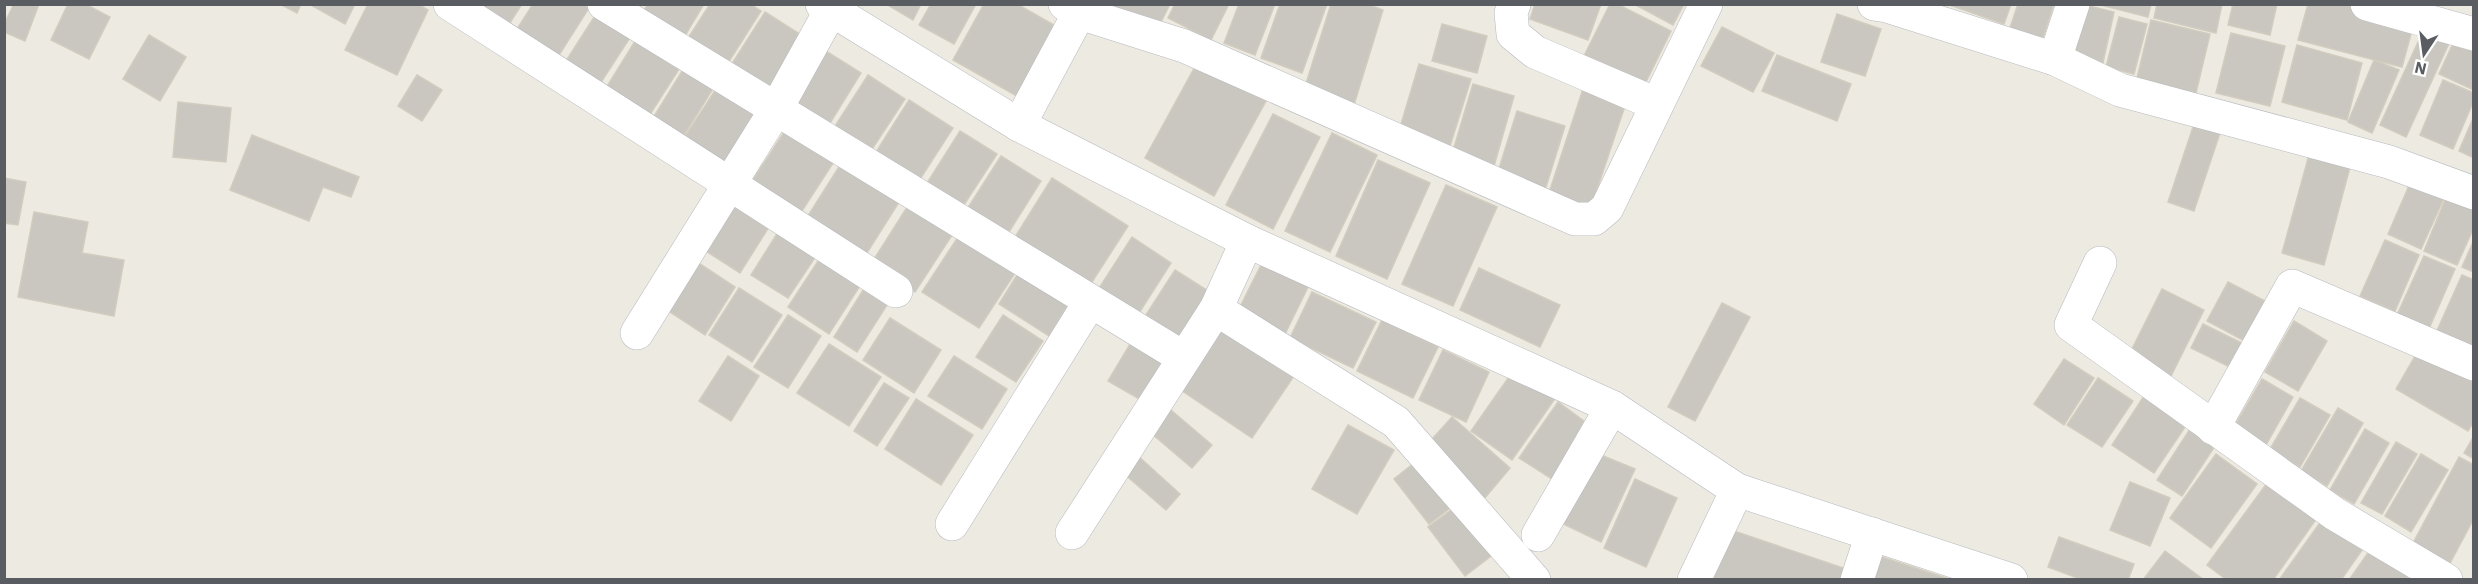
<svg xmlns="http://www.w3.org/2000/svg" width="2478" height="584" viewBox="0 0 2478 584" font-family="'IBM Plex Sans',sans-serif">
	<rect width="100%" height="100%" fill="#edeae1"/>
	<g fill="#cac7c0" stroke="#d2ccbf" stroke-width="1.5">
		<polygon points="14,4 39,4 25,41 4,32 4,24"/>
		<polygon points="68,4 85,4 110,17 89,59 51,40"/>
		<polygon points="280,4 301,4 297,13"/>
		<polygon points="309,4 355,4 345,24"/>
		<polygon points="368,4 418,4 428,10 397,75 345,50"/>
		<polygon points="471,4 522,4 504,32"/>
		<polygon points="533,4 584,4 589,8 554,63 512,37"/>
		<polygon points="648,4 704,4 680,44 639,18"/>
		<polygon points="710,4 750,4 761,11 723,71 683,46"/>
		<polygon points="886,4 921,4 913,20"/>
		<polygon points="931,4 976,4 954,44 919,25"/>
		<polygon points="984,4 1017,4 1061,29 1022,99 953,60"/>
		<polygon points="1102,4 1170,4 1156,32"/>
		<polygon points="1175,4 1229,4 1211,40 1168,18"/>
		<polygon points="1239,4 1275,4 1255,55 1224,43"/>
		<polygon points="1280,4 1327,4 1302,73 1261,58"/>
		<polygon points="1331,4 1366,4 1383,10 1353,108 1303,93"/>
		<polygon points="1535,4 1601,4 1588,40 1530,19"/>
		<polygon points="1610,4 1617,4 1671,31 1641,92 1581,62"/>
		<polygon points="1634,4 1684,4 1673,25"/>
		<polygon points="1947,4 2011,4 2004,24"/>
		<polygon points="2018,4 2054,4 2042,41 2009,31"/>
		<polygon points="2097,4 2151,4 2148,17"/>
		<polygon points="2157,4 2222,4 2216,33 2154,18"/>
		<polygon points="2233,4 2277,4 2270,35 2228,25"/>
		<polygon points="2308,4 2345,4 2414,23 2402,67 2298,40"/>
		<polygon points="2085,5 2114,12 2102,67 2073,60"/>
		<polygon points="598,11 633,33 598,87 564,64"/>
		<polygon points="765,12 809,40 770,101 726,73"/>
		<polygon points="1837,14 1881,29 1865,76 1821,62"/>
		<polygon points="2119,17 2147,24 2134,74 2106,67"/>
		<polygon points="2151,20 2210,34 2196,93 2137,78"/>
		<polygon points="1442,24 1487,36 1477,73 1432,61"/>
		<polygon points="1722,27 1774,53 1753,92 1701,66"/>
		<polygon points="2424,29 2450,41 2406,137 2380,125"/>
		<polygon points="2231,33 2285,46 2270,106 2216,93"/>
		<polygon points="149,35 186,57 160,101 123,79"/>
		<polygon points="2456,37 2474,45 2474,90 2439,74"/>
		<polygon points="637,38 681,66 649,116 606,88"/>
		<polygon points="2297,45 2362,63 2347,120 2282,102"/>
		<polygon points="821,48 861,73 824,133 783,107"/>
		<polygon points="1777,55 1851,84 1837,121 1762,91"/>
		<polygon points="2374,60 2399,70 2372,133 2348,122"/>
		<polygon points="1197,63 1266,101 1214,196 1145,158"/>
		<polygon points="1419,64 1471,79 1450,146 1399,131"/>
		<polygon points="684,68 714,87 683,137 653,118"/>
		<polygon points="417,75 442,90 422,121 398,106"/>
		<polygon points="868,75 905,99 865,160 828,137"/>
		<polygon points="2443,80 2474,93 2474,100 2453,149 2420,135"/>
		<polygon points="1473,84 1514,96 1494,166 1452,154"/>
		<polygon points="1584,86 1627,100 1590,210 1548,196"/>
		<polygon points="716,89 758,115 726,164 684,138"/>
		<polygon points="909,100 953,128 915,187 871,160"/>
		<polygon points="178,102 231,108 226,162 173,157"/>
		<polygon points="1517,111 1565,126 1545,190 1497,175"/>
		<polygon points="1273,114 1320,137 1273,229 1226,205"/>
		<polygon points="2474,116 2474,158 2459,151"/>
		<polygon points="2194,124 2220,133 2194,211 2168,202"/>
		<polygon points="788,126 837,157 800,214 751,183"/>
		<polygon points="960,131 997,154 958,214 922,191"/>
		<polygon points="1332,133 1377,155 1330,252 1285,231"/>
		<polygon points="252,135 359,177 351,197 323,187 309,221 230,190"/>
		<polygon points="2309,155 2350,167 2324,265 2282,253"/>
		<polygon points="1001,156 1041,181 1002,243 962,217"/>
		<polygon points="1378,160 1430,183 1387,279 1336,256"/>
		<polygon points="842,162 901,199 865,256 806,219"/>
		<polygon points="4,178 26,182 18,225 4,223"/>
		<polygon points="1052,178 1128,226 1085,293 1010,245"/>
		<polygon points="2411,181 2445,196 2421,249 2388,234"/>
		<polygon points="1446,185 1497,207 1453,306 1402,284"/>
		<polygon points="733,193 774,219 740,273 698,246"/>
		<polygon points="2447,195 2474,206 2474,227 2457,265 2424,251"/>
		<polygon points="911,201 956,229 915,292 871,264"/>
		<polygon points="34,212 88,222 82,253 124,260 114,316 18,297"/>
		<polygon points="780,229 818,253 788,298 751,275"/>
		<polygon points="960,234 1017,270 979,328 922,292"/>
		<polygon points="1132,237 1171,263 1134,321 1094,296"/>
		<polygon points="2385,240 2419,255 2395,311 2360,296"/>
		<polygon points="2474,240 2474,272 2462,267"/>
		<polygon points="824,252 865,278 829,334 788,307"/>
		<polygon points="2424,256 2455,269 2428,331 2396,317"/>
		<polygon points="697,262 735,287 705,335 667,310"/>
		<polygon points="1261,265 1308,287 1285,334 1238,311"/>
		<polygon points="1022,267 1072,299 1049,336 999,304"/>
		<polygon points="1479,268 1560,305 1540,347 1460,310"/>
		<polygon points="1175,270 1216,296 1183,347 1142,321"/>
		<polygon points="2462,275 2474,280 2474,350 2435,335"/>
		<polygon points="870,279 894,294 857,352 834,337"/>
		<polygon points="2228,282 2275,306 2254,346 2207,321"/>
		<polygon points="739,288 782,315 752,362 709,335"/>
		<polygon points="2162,289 2204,310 2171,376 2129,355"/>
		<polygon points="1312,292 1376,322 1353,368 1290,338"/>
		<polygon points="1722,303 1750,317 1695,421 1668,407"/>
		<polygon points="788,315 821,336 788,388 754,367"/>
		<polygon points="1003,315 1043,341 1016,382 976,357"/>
		<polygon points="890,318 941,350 914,393 863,360"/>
		<polygon points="1216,319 1296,373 1252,438 1172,384"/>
		<polygon points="1382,320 1438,347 1413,398 1357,371"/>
		<polygon points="2294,321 2327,341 2298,391 2265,372"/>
		<polygon points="2203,324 2252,348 2240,372 2191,348"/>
		<polygon points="1136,334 1176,357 1148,404 1108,381"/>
		<polygon points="829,344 881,377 849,426 797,393"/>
		<polygon points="1443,350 1489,372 1466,422 1419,400"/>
		<polygon points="2418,351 2474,383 2474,421 2468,431 2396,389"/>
		<polygon points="728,356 759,376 731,421 699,401"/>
		<polygon points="954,356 1007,389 982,429 928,396"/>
		<polygon points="2064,359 2094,378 2064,425 2034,404"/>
		<polygon points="1513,371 1554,400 1512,460 1471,431"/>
		<polygon points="2098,378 2133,401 2102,447 2067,425"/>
		<polygon points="2262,379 2293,397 2266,445 2234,427"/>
		<polygon points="884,383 909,398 877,446 854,431"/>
		<polygon points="2144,396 2187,424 2154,473 2112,445"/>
		<polygon points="2300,398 2330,415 2300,467 2270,449"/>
		<polygon points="916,399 973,435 941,485 885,449"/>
		<polygon points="1558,402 1584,421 1555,481 1519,458"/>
		<polygon points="1165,405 1212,445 1192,468 1145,428"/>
		<polygon points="2338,408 2363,423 2327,486 2301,471"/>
		<polygon points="1452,417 1510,468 1484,499 1424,448"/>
		<polygon points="1348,425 1394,450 1357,514 1312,489"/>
		<polygon points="2190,429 2215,446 2182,496 2157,480"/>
		<polygon points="2365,429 2389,443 2354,504 2330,490"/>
		<polygon points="2474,436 2474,459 2464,453"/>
		<polygon points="2396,442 2417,454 2382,514 2361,503"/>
		<polygon points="1596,453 1635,469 1601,542 1559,522"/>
		<polygon points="2216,454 2257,484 2211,548 2170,518"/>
		<polygon points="2421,454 2448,470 2411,532 2385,516"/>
		<polygon points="1137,455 1180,494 1166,510 1122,472"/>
		<polygon points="2459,457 2474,465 2474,518 2449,565 2412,545"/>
		<polygon points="1418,460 1453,506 1429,524 1394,479"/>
		<polygon points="1635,479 1677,498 1646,567 1604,548"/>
		<polygon points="2130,482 2170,498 2150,546 2110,530"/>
		<polygon points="2267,483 2317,518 2273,580 2227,580 2207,565"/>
		<polygon points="1454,508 1491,556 1465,576 1428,527"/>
		<polygon points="2324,517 2365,546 2341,580 2279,580"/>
		<polygon points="1728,529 1855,572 1852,580 1711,580"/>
		<polygon points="2059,537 2134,564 2128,580 2083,580 2048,567"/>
		<polygon points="2370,550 2408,576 2405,580 2349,580"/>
		<polygon points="2165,551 2204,580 2143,580"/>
		<polygon points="1876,555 1952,580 1868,580"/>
	</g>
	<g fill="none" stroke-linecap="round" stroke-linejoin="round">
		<g stroke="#b6b9be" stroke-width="34">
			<g id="minor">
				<polyline points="450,4 896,291"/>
				<polyline points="604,4 1184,358"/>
				<polyline points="822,4 1019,125 1247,241 1612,407 1737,490 2011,580"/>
				<polyline points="1065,4 1080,13 1184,46 1575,219 1594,219 1607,208 1706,4"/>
				<polyline points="1514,4 1511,13 1513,34 1535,52 1656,104"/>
				<polyline points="1874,4 1887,6 2055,59 2120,90 2389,162 2474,193"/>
				<polyline points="2367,4 2474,34"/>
				<polyline points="2055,59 2073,4"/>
				<polyline points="1019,125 1084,4"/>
				<polyline points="2100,263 2071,325 2335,514 2446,580"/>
				<polyline points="1216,309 1396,422 1534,580"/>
				<polyline points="637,333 775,111 831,10"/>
				<polyline points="2213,428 2292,286 2474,364"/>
				<polyline points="952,524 1090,302"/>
				<polyline points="1072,533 1216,309 1247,241"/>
				<polyline points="1538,535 1612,407"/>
				<polyline points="1694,580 1737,490"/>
				<polyline points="1857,580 1872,534"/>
			</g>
		</g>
		<use href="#minor" stroke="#fff" stroke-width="33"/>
	</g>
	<rect width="2478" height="584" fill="none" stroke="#595d62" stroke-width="12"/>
	<g transform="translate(2424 54) rotate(193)" stroke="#ffffff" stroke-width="4.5" paint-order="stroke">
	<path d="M0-4.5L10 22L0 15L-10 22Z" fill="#595d62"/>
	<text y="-9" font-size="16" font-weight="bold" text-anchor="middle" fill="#595d62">N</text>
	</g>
</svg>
